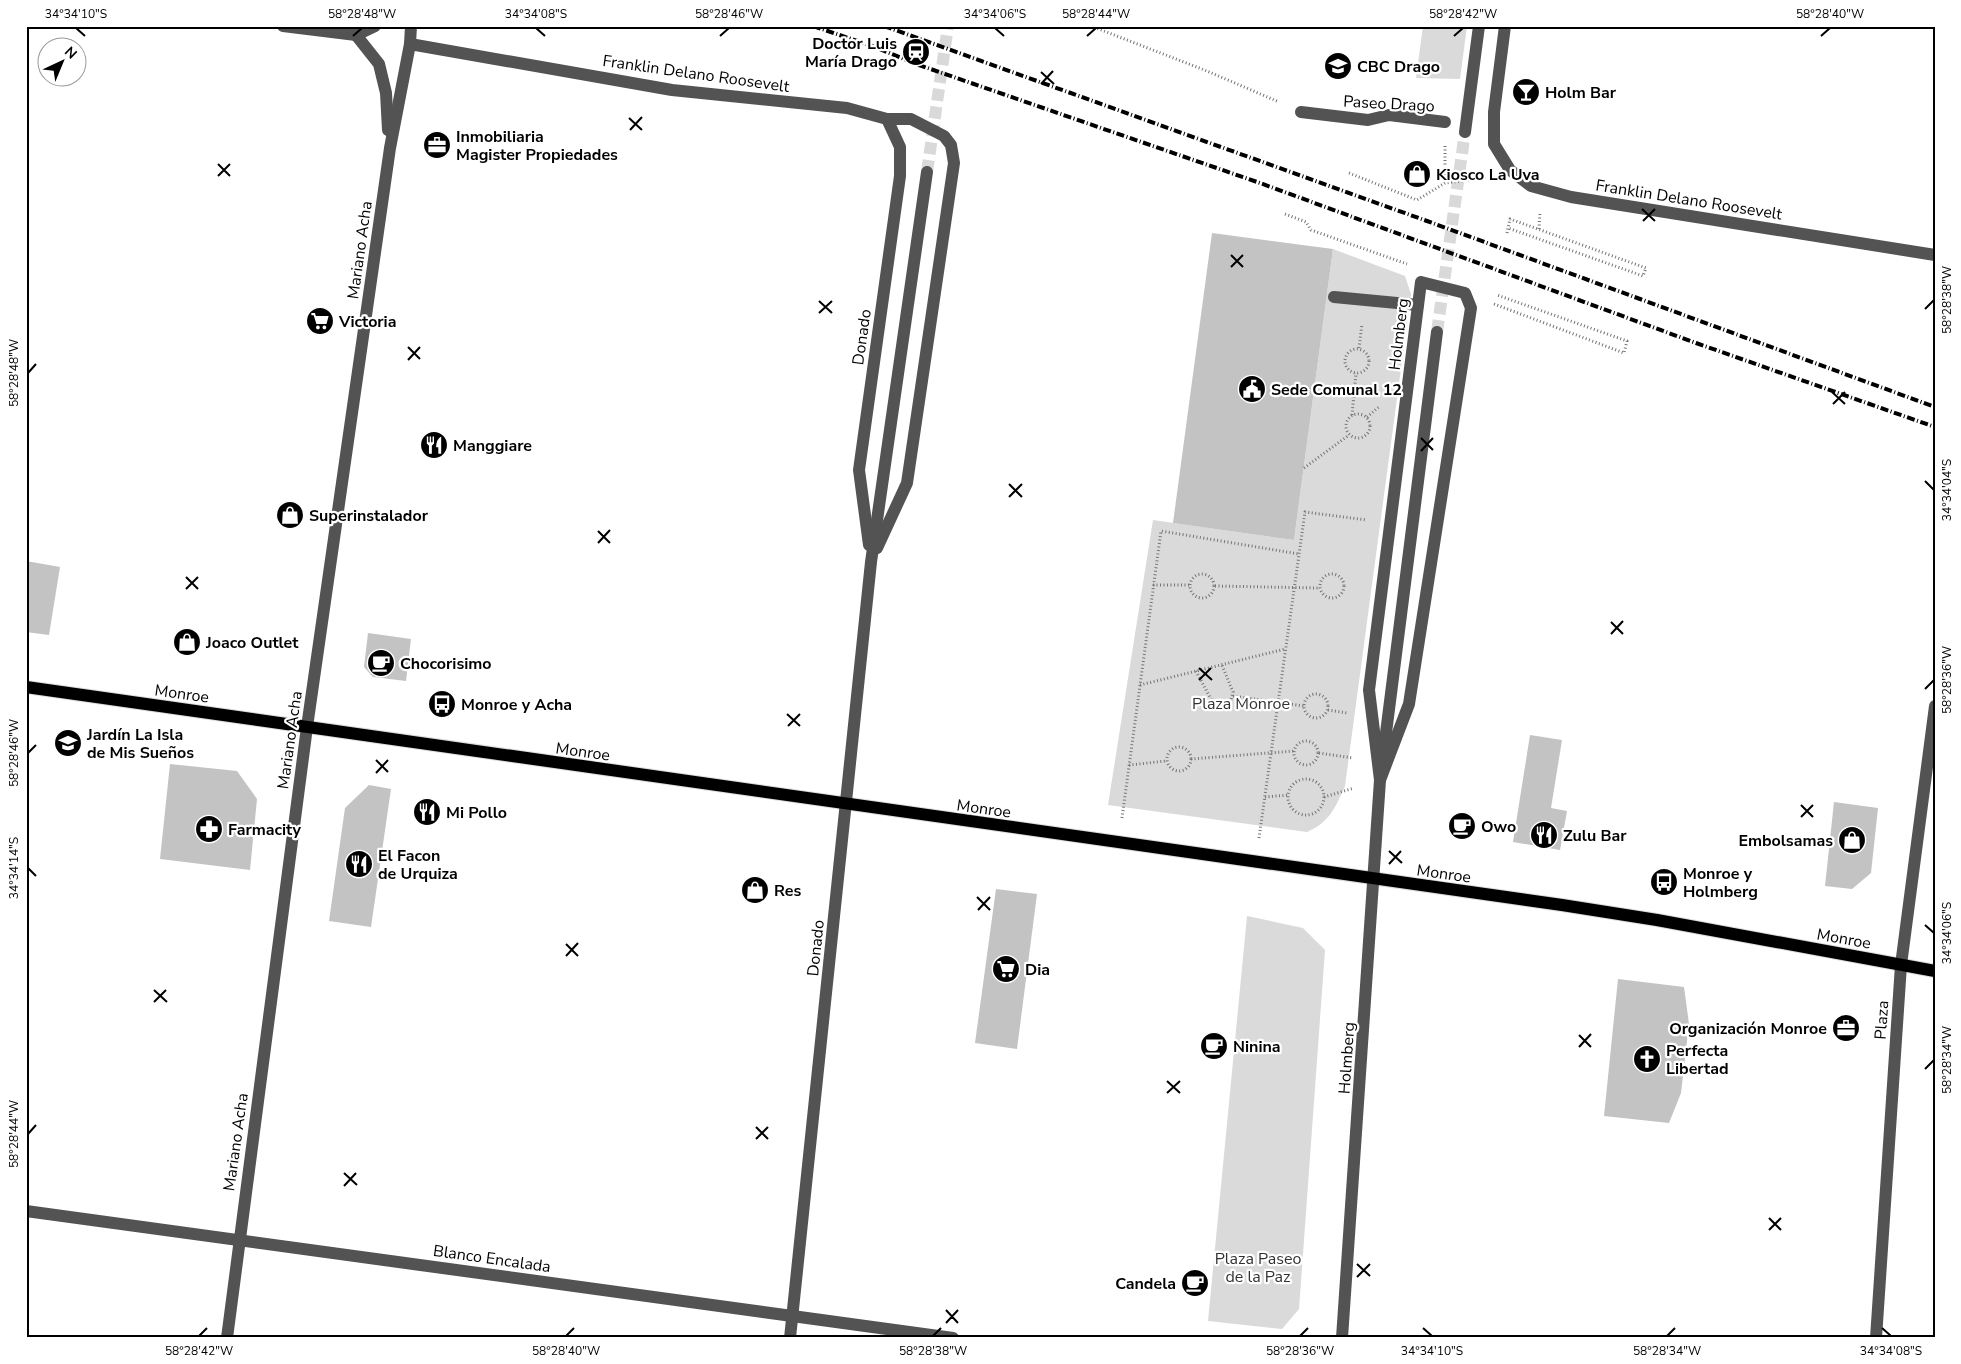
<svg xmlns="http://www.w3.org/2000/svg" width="1961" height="1364" viewBox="0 0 1961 1364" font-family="'Nunito Sans',sans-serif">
	<rect width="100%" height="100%" fill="#fff"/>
	<g fill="#dadada">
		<polygon points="1423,26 1467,26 1460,79 1416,78"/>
		<path d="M1333,249L1405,276L1411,294L1345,786C1335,808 1330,822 1307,832L1108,805L1153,520L1294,540Z"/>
		<polygon points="1247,916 1303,928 1325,950 1299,1309 1282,1329 1208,1321"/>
	</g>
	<g fill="#c3c3c3">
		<polygon points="1212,233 1333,249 1294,540 1173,523"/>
		<polygon points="26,561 60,567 49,635 26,632"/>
		<polygon points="368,633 411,639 406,681 373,677 364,667"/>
		<polygon points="1530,735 1562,740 1551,808 1567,811 1560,850 1513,842"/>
		<polygon points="170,764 237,771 257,799 250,870 160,859"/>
		<polygon points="369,785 391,789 371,927 329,921 345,808"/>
		<polygon points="1834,802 1878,808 1871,873 1852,889 1825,886"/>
		<polygon points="996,889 1037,894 1017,1049 975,1043"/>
		<polygon points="1618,979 1684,987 1689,1024 1681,1093 1669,1123 1604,1116"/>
	</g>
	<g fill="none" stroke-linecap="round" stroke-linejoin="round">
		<g stroke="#d9d9d9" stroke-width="12" stroke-dasharray="12 6" stroke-linecap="butt">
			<polyline points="927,172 948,26"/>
			<polyline points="1437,332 1465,132"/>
		</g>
		<g stroke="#dbdbdb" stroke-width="14">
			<polyline id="major" points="26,687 1562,905 1657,920 1935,971"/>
		</g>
		<g stroke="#757575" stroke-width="3" stroke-dasharray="1 2.5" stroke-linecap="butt">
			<polyline points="933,26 934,28"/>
			<polyline points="1091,26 1207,71 1279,102"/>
			<polyline points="1445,146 1445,183"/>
			<polyline points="1349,173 1417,200 1445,183 1486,178"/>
			<polyline points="1285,214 1306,222 1311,230 1407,264"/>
			<polyline points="1539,229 1540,212"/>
			<polyline points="1507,233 1510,219 1646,268 1643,276 1508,228"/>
			<polyline points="1494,304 1624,353 1627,341 1497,295"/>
			<polyline points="1359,348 1362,324"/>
			<circle cx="1357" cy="361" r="12"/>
			<circle cx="1358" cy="426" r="12"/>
			<polyline points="1352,415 1356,373"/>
			<polyline points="1367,417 1380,406"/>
			<polyline points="1304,468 1349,435"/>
			<circle cx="1332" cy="586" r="12"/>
			<circle cx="1202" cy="586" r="12"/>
			<polyline points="1153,585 1190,585"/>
			<polyline points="1215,586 1319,588"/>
			<polyline points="1196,671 1212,701 1223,705 1231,700 1233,692 1222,665"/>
			<polyline points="1140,685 1285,649"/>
			<circle cx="1316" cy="706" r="12"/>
			<polyline points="1233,696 1304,706"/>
			<polyline points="1328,710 1347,713"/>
			<circle cx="1306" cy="753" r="12"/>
			<circle cx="1179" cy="759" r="12"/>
			<polyline points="1319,753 1353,758"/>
			<polyline points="1191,759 1294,751"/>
			<polyline points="1129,765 1166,761"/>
			<circle cx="1306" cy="797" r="18"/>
			<polyline points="1265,797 1288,795"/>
			<polyline points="1324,797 1354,788"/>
			<polyline points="1122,818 1161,531 1299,554"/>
			<polyline points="1259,838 1305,512 1367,520"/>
		</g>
		<g stroke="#535353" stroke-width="12">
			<polyline points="283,26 356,35 375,26"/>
			<polyline points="1505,26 1494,112 1494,144 1510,170 1531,186 1571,197 1935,255"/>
			<polyline points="356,35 379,64 386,93 388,130"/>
			<polyline points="410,44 672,90 847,108 887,119 911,119 944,136 951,145 954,163 907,483 877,548"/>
			<polyline points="1301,112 1368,120 1389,115 1445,122"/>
			<polyline points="1465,132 1479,26"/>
			<polygon points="1421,282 1465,293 1471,308 1409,704 1380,780 1369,690"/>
			<polyline points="1334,297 1418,305"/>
			<polyline points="869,545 859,470 900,176 900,147 887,119"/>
			<polyline points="26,1211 953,1338"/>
			<polyline points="227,1338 307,727 390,148 410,44 411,26"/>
			<polyline points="790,1338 871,562 927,172"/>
			<polyline points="1342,1338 1380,780 1437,332"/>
			<polyline points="1876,1338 1901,965 1935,706"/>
		</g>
		<use href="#major" stroke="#000" stroke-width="12"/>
		<g stroke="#000" stroke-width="4" stroke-dasharray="8 2.5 1 2.5" stroke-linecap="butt">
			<polyline points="813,26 872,46 919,65 1260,183 1696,343 1935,427"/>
			<polyline points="884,26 1427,221 1935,407"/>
		</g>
	</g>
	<path fill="none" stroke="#000" stroke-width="2" d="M76,28L85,36M536,28L545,36M995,28L1004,36M353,36L362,28M720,36L729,28M1087,36L1096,28M1454,36L1463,28M1821,36L1830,28M1041,72L1054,84M1041,84L1053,71M629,118L642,130M630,130L642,117M218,164L230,176M218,176L230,164M1642,209L1655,221M1643,221L1655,209M1231,255L1243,267M1231,267L1243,255M819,301L832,313M1925,309L1934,300M819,313L832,301M408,347L420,359M408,360L420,347M28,373L36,364M1832,392L1845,404M1833,404L1845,392M1421,438L1433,450M1421,451L1433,438M1925,481L1934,490M1009,484L1022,497M1009,497L1022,484M598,531L610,543M598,543L610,530M186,577L198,589M186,589L198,577M1611,622L1623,634M1611,634L1623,621M1199,668L1212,680M1199,680L1211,668M1925,689L1934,680M787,714L800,726M788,726L800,714M28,753L36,745M376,760L388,772M376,773L388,760M1801,805L1813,817M1801,817L1813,805M1389,851L1402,863M1389,864L1401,851M28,868L36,876M977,897L990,910M978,910L990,897M1925,925L1934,933M566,944L578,956M566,956L578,943M154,990L167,1002M154,1002L166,990M1579,1035L1591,1047M1579,1047L1591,1034M1925,1069L1934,1060M1167,1081L1180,1093M1167,1093L1180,1081M756,1127L768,1139M28,1134L36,1125M756,1139L768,1127M344,1173L357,1185M344,1186L356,1173M1769,1218L1781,1230M1769,1230L1781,1218M1357,1264L1370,1276M1357,1277L1370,1264M946,1310L958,1323M946,1323L958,1310M1423,1328L1432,1336M1882,1328L1891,1336M199,1336L207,1328M566,1336L574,1328M933,1336L941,1328M1300,1336L1308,1328M1667,1336L1675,1328"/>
	<defs>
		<g id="station-disc" transform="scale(1.4375)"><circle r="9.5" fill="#000" stroke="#fff"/><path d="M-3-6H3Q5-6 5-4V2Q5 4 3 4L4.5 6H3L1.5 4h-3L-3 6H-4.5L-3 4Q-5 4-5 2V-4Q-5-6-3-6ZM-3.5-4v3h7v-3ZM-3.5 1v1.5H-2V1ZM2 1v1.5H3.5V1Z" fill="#fff"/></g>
		<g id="university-disc" transform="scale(1.4375)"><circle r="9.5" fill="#000" stroke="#fff"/><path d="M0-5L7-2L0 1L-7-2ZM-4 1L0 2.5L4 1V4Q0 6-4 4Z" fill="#fff"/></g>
		<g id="bar-disc" transform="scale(1.4375)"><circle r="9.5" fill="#000" stroke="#fff"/><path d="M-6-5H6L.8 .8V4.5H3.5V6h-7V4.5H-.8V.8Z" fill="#fff"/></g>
		<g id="office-disc" transform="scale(1.4375)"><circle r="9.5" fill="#000" stroke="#fff"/><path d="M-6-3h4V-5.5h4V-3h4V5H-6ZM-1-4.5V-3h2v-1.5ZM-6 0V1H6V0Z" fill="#fff"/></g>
		<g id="shop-disc" transform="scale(1.4375)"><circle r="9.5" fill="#000" stroke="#fff"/><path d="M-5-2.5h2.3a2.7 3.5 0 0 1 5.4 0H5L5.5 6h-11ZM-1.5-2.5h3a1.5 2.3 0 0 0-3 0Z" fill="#fff"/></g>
		<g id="supermarket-disc" transform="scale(1.4375)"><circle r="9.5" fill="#000" stroke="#fff"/><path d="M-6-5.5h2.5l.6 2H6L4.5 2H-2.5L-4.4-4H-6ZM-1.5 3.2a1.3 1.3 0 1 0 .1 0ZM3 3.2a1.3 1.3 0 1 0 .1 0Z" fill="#fff"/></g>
		<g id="civic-disc" transform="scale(1.4375)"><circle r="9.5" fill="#000" stroke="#fff"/><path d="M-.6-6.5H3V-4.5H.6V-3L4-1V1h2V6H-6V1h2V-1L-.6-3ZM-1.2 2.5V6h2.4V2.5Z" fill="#fff"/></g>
		<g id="restaurant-disc" transform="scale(1.4375)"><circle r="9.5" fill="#000" stroke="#fff"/><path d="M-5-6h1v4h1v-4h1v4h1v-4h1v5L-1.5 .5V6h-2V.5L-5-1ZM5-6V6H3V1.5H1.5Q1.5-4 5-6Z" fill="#fff"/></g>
		<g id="cafe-disc" transform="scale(1.4375)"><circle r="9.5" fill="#000" stroke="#fff"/><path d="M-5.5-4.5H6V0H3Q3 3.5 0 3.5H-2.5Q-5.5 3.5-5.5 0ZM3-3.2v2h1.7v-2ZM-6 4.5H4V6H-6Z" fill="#fff"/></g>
		<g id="bus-disc" transform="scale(1.4375)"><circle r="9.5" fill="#000" stroke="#fff"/><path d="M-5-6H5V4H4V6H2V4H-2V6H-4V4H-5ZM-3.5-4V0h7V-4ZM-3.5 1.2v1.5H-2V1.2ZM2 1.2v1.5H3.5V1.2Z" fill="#fff"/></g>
		<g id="school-disc" transform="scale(1.4375)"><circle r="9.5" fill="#000" stroke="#fff"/><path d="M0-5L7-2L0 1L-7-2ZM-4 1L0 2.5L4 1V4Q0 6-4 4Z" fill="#fff"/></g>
		<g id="pharmacy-disc" transform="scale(1.4375)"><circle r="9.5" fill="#000" stroke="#fff"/><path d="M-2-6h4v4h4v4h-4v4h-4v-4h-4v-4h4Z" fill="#fff"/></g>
		<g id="church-disc" transform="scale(1.4375)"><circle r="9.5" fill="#000" stroke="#fff"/><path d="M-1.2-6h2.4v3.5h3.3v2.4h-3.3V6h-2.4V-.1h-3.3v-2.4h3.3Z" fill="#fff"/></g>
	</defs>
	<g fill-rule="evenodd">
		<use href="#station-disc" x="916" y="52"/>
		<use href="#university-disc" x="1338" y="66"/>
		<use href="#bar-disc" x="1526" y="92"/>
		<use href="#office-disc" x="437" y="145"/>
		<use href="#shop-disc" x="1417" y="174"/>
		<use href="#supermarket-disc" x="320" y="321"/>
		<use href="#civic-disc" x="1252" y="389"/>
		<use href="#restaurant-disc" x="434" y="445"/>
		<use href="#shop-disc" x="290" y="515"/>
		<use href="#shop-disc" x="187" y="642"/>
		<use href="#cafe-disc" x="381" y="663"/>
		<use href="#bus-disc" x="442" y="704"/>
		<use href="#school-disc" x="68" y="743"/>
		<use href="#restaurant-disc" x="427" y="812"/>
		<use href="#cafe-disc" x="1462" y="826"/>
		<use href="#pharmacy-disc" x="209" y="829"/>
		<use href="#restaurant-disc" x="1544" y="835"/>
		<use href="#shop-disc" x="1852" y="840"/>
		<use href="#restaurant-disc" x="359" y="864"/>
		<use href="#bus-disc" x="1664" y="882"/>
		<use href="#shop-disc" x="755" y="890"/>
		<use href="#supermarket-disc" x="1006" y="969"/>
		<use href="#office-disc" x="1846" y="1028"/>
		<use href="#cafe-disc" x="1214" y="1046"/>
		<use href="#church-disc" x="1647" y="1059"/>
		<use href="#cafe-disc" x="1195" y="1283"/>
	</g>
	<g text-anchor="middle" stroke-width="4.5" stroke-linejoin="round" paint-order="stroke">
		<g font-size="16" font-weight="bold" fill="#000" stroke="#fff" text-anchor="start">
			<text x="897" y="49" text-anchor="end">Doctor Luis<tspan x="897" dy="18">María Drago</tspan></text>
			<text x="1357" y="72">CBC Drago</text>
			<text x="1545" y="98">Holm Bar</text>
			<text x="456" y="142">Inmobiliaria<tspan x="456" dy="18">Magister Propiedades</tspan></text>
			<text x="1436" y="180">Kiosco La Uva</text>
			<text x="339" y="327">Victoria</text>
			<text x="1271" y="395">Sede Comunal 12</text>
			<text x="453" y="451">Manggiare</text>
			<text x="309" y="521">Superinstalador</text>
			<text x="206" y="648">Joaco Outlet</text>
			<text x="400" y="669">Chocorisimo</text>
			<text x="461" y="710">Monroe y Acha</text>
			<text x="87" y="740">Jardín La Isla<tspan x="87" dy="18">de Mis Sueños</tspan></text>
			<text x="446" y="818">Mi Pollo</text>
			<text x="1481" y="832">Owo</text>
			<text x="228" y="835">Farmacity</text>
			<text x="1563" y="841">Zulu Bar</text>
			<text x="1833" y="846" text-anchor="end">Embolsamas</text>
			<text x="378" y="861">El Facon<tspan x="378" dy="18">de Urquiza</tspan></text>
			<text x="1683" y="879">Monroe y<tspan x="1683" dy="18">Holmberg</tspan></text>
			<text x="774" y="896">Res</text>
			<text x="1025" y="975">Dia</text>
			<text x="1827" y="1034" text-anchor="end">Organización Monroe</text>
			<text x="1233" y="1052">Ninina</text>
			<text x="1666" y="1056">Perfecta<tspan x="1666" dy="18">Libertad</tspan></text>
			<text x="1176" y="1289" text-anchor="end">Candela</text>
		</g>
		<g font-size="16" fill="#000" stroke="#fff">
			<text transform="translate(696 73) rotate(8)" y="6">Franklin Delano Roosevelt</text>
			<text transform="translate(1389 103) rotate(3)" y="6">Paseo Drago</text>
			<text transform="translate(1689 199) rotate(9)" y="6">Franklin Delano Roosevelt</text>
			<text transform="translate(359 250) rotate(-82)" y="6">Mariano Acha</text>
			<text transform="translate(1398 334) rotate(-83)" y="6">Holmberg</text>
			<text transform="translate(861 337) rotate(-82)" y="6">Donado</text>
			<text transform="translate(182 693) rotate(8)" y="6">Monroe</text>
			<text transform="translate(289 740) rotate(-82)" y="6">Mariano Acha</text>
			<text transform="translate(583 751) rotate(8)" y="6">Monroe</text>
			<text transform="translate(984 808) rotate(8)" y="6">Monroe</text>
			<text transform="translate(1444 873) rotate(8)" y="6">Monroe</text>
			<text transform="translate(1844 938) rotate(10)" y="6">Monroe</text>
			<text transform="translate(815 948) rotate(-84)" y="6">Donado</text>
			<text transform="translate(1881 1020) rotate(-86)" y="6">Plaza</text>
			<text transform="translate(1346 1058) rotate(-86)" y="6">Holmberg</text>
			<text transform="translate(235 1142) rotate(-82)" y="6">Mariano Acha</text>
			<text transform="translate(492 1258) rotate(8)" y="6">Blanco Encalada</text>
		</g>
		<g font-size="16" fill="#313131" stroke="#fff">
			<text x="1241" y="709">Plaza Monroe</text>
			<text x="1258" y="1264">Plaza Paseo<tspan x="1258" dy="18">de la Paz</tspan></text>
		</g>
	</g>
	<rect width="1961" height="1364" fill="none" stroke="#ffffff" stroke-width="55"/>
	<g transform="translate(62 62) rotate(44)"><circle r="24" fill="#ffffff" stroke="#999999"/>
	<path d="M0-4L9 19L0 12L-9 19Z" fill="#000000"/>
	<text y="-8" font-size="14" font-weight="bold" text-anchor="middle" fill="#000000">N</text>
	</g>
	<rect x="28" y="28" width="1906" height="1308" fill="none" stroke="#000" stroke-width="2"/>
	<g font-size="12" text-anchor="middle" fill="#000">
		<text x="76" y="18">34°34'10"S</text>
		<text x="362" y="18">58°28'48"W</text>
		<text x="536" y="18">34°34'08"S</text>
		<text x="729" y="18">58°28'46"W</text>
		<text x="995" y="18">34°34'06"S</text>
		<text x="1096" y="18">58°28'44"W</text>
		<text x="1463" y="18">58°28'42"W</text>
		<text x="1830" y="18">58°28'40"W</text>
		<text transform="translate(1947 300) rotate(-90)" y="4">58°28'38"W</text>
		<text transform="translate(14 373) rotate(-90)" y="4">58°28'48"W</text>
		<text transform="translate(1947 490) rotate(-90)" y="4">34°34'04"S</text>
		<text transform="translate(1947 680) rotate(-90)" y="4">58°28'36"W</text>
		<text transform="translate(14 753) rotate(-90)" y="4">58°28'46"W</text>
		<text transform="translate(14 868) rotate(-90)" y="4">34°34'14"S</text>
		<text transform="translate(1947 933) rotate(-90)" y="4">34°34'06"S</text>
		<text transform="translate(1947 1060) rotate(-90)" y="4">58°28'34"W</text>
		<text transform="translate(14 1134) rotate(-90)" y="4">58°28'44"W</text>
		<text x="199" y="1355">58°28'42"W</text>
		<text x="566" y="1355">58°28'40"W</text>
		<text x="933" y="1355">58°28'38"W</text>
		<text x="1300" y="1355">58°28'36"W</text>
		<text x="1432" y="1355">34°34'10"S</text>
		<text x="1667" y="1355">58°28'34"W</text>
		<text x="1891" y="1355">34°34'08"S</text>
	</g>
</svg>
